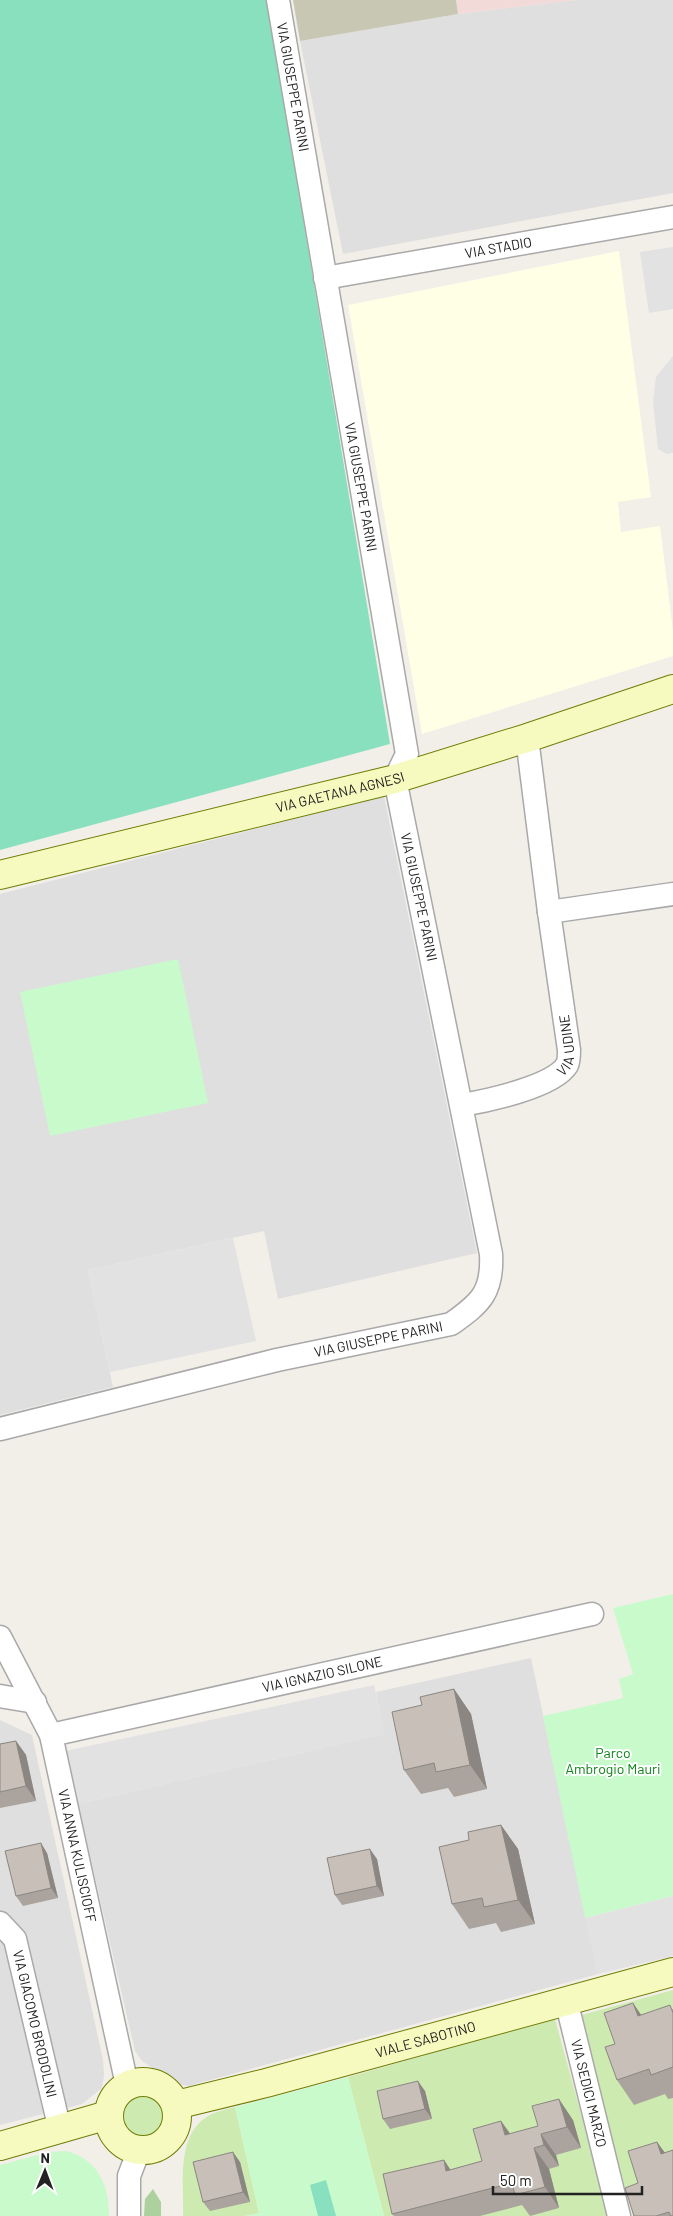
<svg xmlns="http://www.w3.org/2000/svg" width="673" height="2216" viewBox="0 0 673 2216" font-family="Barlow,sans-serif">
	<rect width="100%" height="100%" fill="#f2efe9"/>
	<g fill="#e0dfdf">
		<polygon points="576,0 673,0 673,193 343,254 300,41 458,14"/>
		<polygon points="384,796 477,1253 278,1299 264,1231 88,1270 113,1387 0,1415 0,894"/>
		<polygon points="531,1658 598,1974 188,2086 174,2083 141,2060 135,2051 78,1804 384,1734 376,1692"/>
		<polygon points="0,1720 32,1735 103,2060 104,2075 102,2088 82,2104 0,2125"/>
	</g>
	<polygon fill="#f2dad9" points="456,0 576,0 458,14"/>
	<polygon fill="#ffffe5" points="619,251 651,497 618,502 621,532 660,526 673,631 673,656 422,734 348,305"/>
	<polygon fill="#c7c7b4" points="293,0 456,0 458,14 300,41"/>
	<g fill="#cdebb0">
		<polygon points="673,1990 673,2216 633,2216 578,2016"/>
		<polygon points="555,2019 609,2216 384,2216 348,2077"/>
		<circle cx="143" cy="2116" r="25"/>
		<path d="M235,2107L259,2213L245,2216H183C184,2186 177,2145 200,2122C209,2113 223,2110 235,2107Z"/>
	</g>
	<polygon fill="#add19e" points="153,2189 161,2202 161,2216 144,2216 145,2199"/>
	<g fill="#c8facc">
		<polygon points="178,959 208,1103 50,1136 20,992"/>
		<polygon points="673,1594 673,1896 585,1918 543,1716 623,1698 619,1679 633,1674 613,1608"/>
		<polygon points="348,2077 384,2216 245,2216 259,2213 235,2107"/>
		<path d="M66,2151C98,2159 109,2185 109,2216H0V2165L49,2152Z"/>
	</g>
	<g fill="#88e0be">
		<polygon points="0,0 267,0 390,744 0,850"/>
		<polygon points="326,2180 336,2216 318,2216 310,2185"/>
	</g>
	<g fill="#e2e2e2">
		<polygon points="673,247 673,309 649,313 640,252"/>
		<polygon points="673,356 673,453 667,454 658,449 653,402 656,377"/>
		<polygon points="233,1238 256,1341 110,1372 88,1270"/>
		<polygon points="374,1685 385,1734 78,1804 65,1751"/>
		<polygon points="673,1896 673,1956 598,1974 585,1918"/>
	</g>
	<g fill="none" stroke-linecap="round" stroke-linejoin="round">
		<g stroke="#a9a9a9" stroke-width="25">
			<g id="street">
				<path id="s1" d="M325,278L673,217"/>
				<polyline points="527,738 549,912 673,894"/>
				<path id="s2" d="M462,1105C486,1101 553,1087 567,1065C569,1061 569,1054 569,1050L549,912"/>
				<path id="s3" d="M0,1429L277,1360L451,1324C481,1303 493,1292 491,1254L395,779L407,754L278,0"/>
				<path id="s4" d="M0,1637L51,1735L127,2085"/>
				<polyline points="0,1696 35,1702"/>
				<path id="s5" d="M51,1735L592,1614"/>
				<path id="s6" d="M0,1923L15,1939L60,2130"/>
				<path id="s7" d="M566,2000L619,2216"/>
				<polyline points="129,2216 129,2176 139,2150"/>
			</g>
		</g>
		<g stroke="#707d05" stroke-width="30">
			<g id="secondary">
				<path id="s8" d="M0,875L395,779L527,738L673,689"/>
				<circle cx="143" cy="2116" r="34"/>
				<path id="s9" d="M176,2105L266,2083L673,1972"/>
				<polyline points="0,2146 108,2115"/>
			</g>
		</g>
		<use href="#street" stroke="#fff" stroke-width="22"/>
		<use href="#secondary" stroke="#f7fabf" stroke-width="28"/>
	</g>
	<g fill="#aba49e">
		<polygon points="454,1689 471,1714 487,1789 454,1797 448,1788 421,1794 404,1770 422,1705"/>
		<polygon points="16,1741 26,1755 36,1801 0,1808 0,1744"/>
		<polygon points="501,1825 518,1849 535,1924 501,1932 496,1923 469,1929 452,1904 469,1840"/>
		<polygon points="47,1853 58,1898 23,1906 16,1896"/>
		<polygon points="377,1859 384,1896 342,1905 335,1895"/>
		<polygon points="633,2003 641,2015 673,2009 673,2098 668,2099 665,2094 634,2105 617,2080 615,2044"/>
		<polygon points="425,2091 432,2119 390,2129 383,2119"/>
		<polygon points="573,2120 581,2148 556,2155 559,2166 549,2169 559,2208 530,2216 522,2205 480,2216 394,2216 392,2214 444,2160 450,2170 482,2161 501,2121 510,2134"/>
		<polygon points="657,2142 665,2153 673,2216 634,2216 638,2183"/>
		<polygon points="240,2162 250,2202 210,2211 203,2202"/>
	</g>
	<g fill="#8b8681">
		<polygon points="454,1689 471,1714 487,1789 470,1765"/>
		<polygon points="16,1741 26,1755 36,1801 26,1786"/>
		<polygon points="501,1825 518,1849 535,1924 518,1900"/>
		<polygon points="41,1843 47,1853 58,1898 51,1888"/>
		<polygon points="370,1849 377,1859 384,1896 377,1886"/>
		<polygon points="633,2003 650,2028 638,2016"/>
		<polygon points="418,2081 425,2091 432,2119 425,2109"/>
		<polygon points="559,2099 573,2120 581,2148 567,2127"/>
		<polygon points="501,2121 516,2142 505,2135"/>
		<polygon points="541,2134 556,2155 559,2166 544,2145"/>
		<polygon points="657,2142 673,2164 661,2154"/>
		<polygon points="534,2148 549,2169 559,2208 545,2187"/>
		<polygon points="233,2152 240,2162 250,2202 243,2192"/>
		<polygon points="444,2160 458,2181 446,2171"/>
	</g>
	<g fill="#c7bfb8" stroke="#8b8681">
		<polygon points="454,1689 470,1765 436,1772 434,1763 404,1770 392,1712 422,1705 420,1697"/>
		<polygon points="16,1741 26,1786 0,1792 0,1744"/>
		<polygon points="501,1825 518,1900 484,1907 482,1898 452,1904 439,1847 469,1840 468,1832"/>
		<polygon points="41,1843 51,1888 16,1896 5,1851"/>
		<polygon points="370,1849 377,1886 335,1895 327,1858"/>
		<polygon points="633,2003 638,2016 670,2005 673,2013 673,2067 651,2075 649,2069 617,2080 605,2047 615,2044 604,2013"/>
		<polygon points="418,2081 425,2109 383,2119 377,2091"/>
		<polygon points="559,2099 567,2127 541,2134 544,2145 534,2148 545,2187 515,2195 512,2183 392,2214 383,2174 444,2160 446,2171 482,2161 473,2129 501,2121 505,2135 538,2126 532,2106"/>
		<polygon points="657,2142 661,2154 673,2150 673,2216 671,2216 669,2212 656,2216 634,2216 625,2188 638,2183 628,2151"/>
		<polygon points="233,2152 243,2192 203,2202 193,2162"/>
	</g>
	<g text-anchor="middle" stroke-width="4" stroke-linejoin="round" paint-order="stroke">
		<g font-size="14" fill="#222" stroke="#fff">
			<text transform="translate(293 87) rotate(80)" y="5">VIA GIUSEPPE PARINI</text>
			<text dy="5" stroke="none"><textPath href="#s1" startOffset="176">VIA STADIO</textPath></text>
			<text transform="translate(361 487) rotate(80)" y="5">VIA GIUSEPPE PARINI</text>
			<text dy="5" stroke="none"><textPath href="#s8" startOffset="350">VIA GAETANA AGNESI</textPath></text>
			<text transform="translate(419 897) rotate(78)" y="5">VIA GIUSEPPE PARINI</text>
			<text dy="5" stroke="none"><textPath href="#s2" startOffset="134">VIA UDINE</textPath></text>
			<text dy="5" stroke="none"><textPath href="#s3" startOffset="389">VIA GIUSEPPE PARINI</textPath></text>
			<text dy="5" stroke="none"><textPath href="#s5" startOffset="278">VIA IGNAZIO SILONE</textPath></text>
			<text dy="5" stroke="none"><textPath href="#s4" startOffset="234">VIA ANNA KULISCIOFF</textPath></text>
			<text dy="5" stroke="none"><textPath href="#s6" startOffset="109">VIA GIACOMO BRODOLINI</textPath></text>
			<text dy="5" stroke="none"><textPath href="#s9" startOffset="258">VIALE SABOTINO</textPath></text>
			<text dy="5" stroke="none"><textPath href="#s7" startOffset="96">VIA SEDICI MARZO</textPath></text>
		</g>
		<g font-size="14" fill="#0c8416" stroke="#fff">
			<text x="613" y="1758">Parco<tspan x="613" dy="16">Ambrogio Mauri</tspan></text>
		</g>
	</g>
	<g transform="translate(45 2171) rotate(1)" stroke="#ffffff" stroke-width="4" paint-order="stroke">
	<path d="M0-4L9 19L0 12L-9 19Z" fill="#222222"/>
	<text y="-8" font-size="14" font-weight="bold" text-anchor="middle" fill="#222222">N</text>
	</g>
	<path d="M493 2186v8h149v-8" fill="none" stroke="#222222" stroke-width="2.5"/>
	<text x="500" y="2186" font-size="15" fill="#222222" stroke="#ffffff" stroke-width="4" paint-order="stroke">50 m</text>
</svg>
